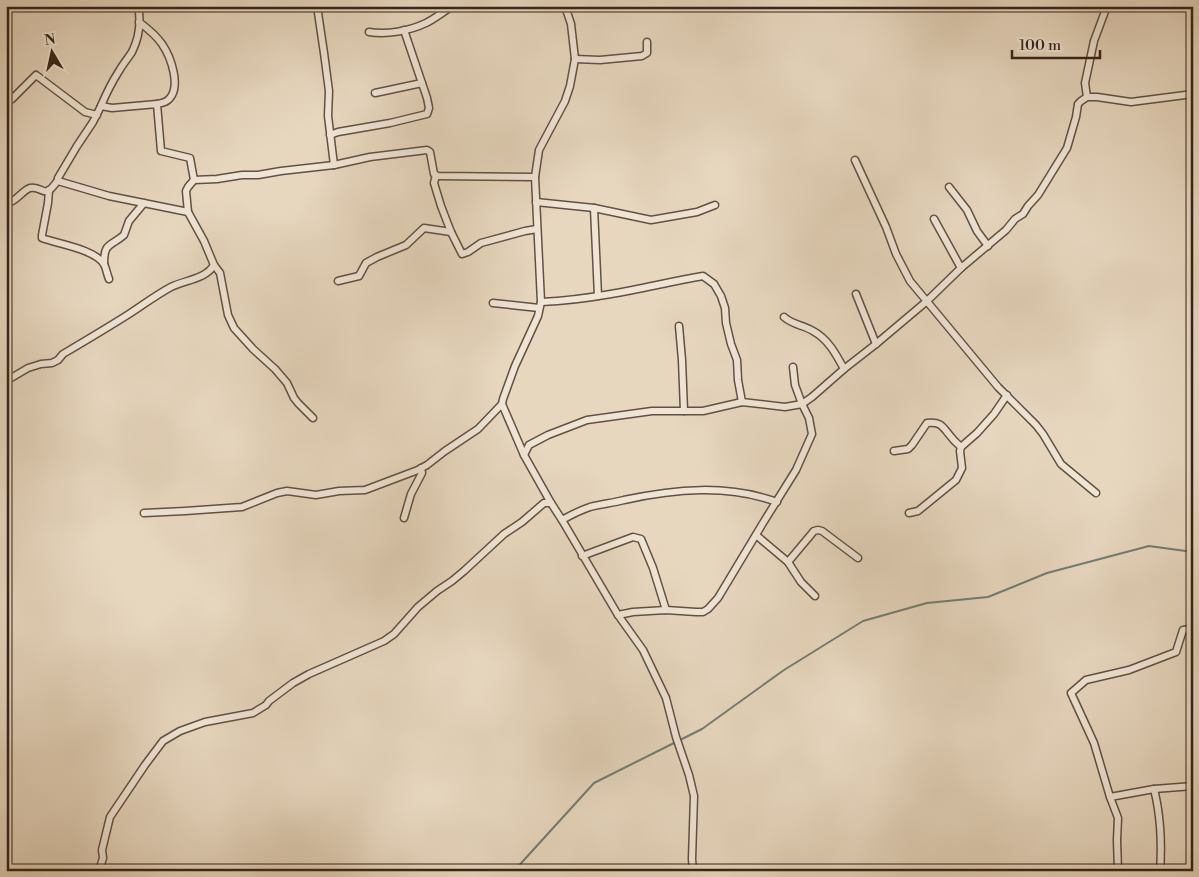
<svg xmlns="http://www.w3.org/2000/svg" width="1199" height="877" viewBox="0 0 1199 877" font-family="'Libre Bodoni',serif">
	<rect width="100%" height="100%" fill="#e7d7bf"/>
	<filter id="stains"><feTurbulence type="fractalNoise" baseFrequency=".004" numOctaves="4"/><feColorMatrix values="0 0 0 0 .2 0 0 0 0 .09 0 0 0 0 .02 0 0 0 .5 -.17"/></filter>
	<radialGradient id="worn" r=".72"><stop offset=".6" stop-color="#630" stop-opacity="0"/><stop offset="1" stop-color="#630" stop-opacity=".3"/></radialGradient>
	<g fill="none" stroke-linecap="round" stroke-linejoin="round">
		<g stroke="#707e72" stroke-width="2">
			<polyline points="680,740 702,729 784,670 863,621 927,603 988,597 1047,573 1149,546 1193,552"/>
			<polyline points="514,871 594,783 676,742"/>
		</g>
		<g stroke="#625142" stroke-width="9">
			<g id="minor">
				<path d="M138,6C141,21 139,38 132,52C128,58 123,64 119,71C112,82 106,94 101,106L112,108L157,104L161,151L190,158L194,180L217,179L242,175H258L281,171L334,165L370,157L427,150L430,152L434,174L437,176L535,177"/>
				<polyline points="317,6 324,53 329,91 328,116 334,165"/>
				<polyline points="565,6 571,24 575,59 570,86 565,101 539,150 535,177 541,302 538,316 515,366 503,399 502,404 524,455 551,503 562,520 618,615 643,650 666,698 676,737 689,775 694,796 692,859 693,871"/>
				<path d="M139,22C147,28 156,35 162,44C171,57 182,88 168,100C165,103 161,103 157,104"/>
				<path d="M369,32C387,35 409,31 426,23C436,18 444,11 453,6"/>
				<polyline points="575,59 600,60 642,56 647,53 647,42"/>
				<polyline points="375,93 422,83"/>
				<polyline points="1087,97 1085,83 1094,41 1107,6"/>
				<polyline points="6,102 12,99 36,75 85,112 97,115"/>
				<polyline points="101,106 93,122 77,146 58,178 58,181 109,196 188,212 186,191 188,187 194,180"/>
				<polyline points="330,135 338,132 390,123 427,114 429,108 427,98 404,30"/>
				<polyline points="855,160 886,227 896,254 910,281 998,387 1036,425 1043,434 1061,464 1096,493"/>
				<polyline points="436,175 434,183 441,206 451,232 462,254 468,252 481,243 525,231 537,229"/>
				<polyline points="949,187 967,210 977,231 988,246"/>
				<path d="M49,190L48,203L42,235V238C58,244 94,249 104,264C106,268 107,274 109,279"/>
				<polyline points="536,202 594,208 651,220 697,212 715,205"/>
				<path d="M6,204C9,202 11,202 14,200C19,197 24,190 30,188C44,185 43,202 58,180"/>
				<polyline points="594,208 598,296"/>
				<polyline points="934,219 961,268"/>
				<path d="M104,264C104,242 110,247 124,235L129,221L144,203"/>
				<polyline points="214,265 220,273 228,315 234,328 253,349 275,369 287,383 294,398 298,403 313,418"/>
				<polyline points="338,281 359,276 366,263 377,257 406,245 424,228 451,232"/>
				<polyline points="856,294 876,344"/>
				<path d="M541,302C564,301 588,298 611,294C642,289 672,281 703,276L714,284L721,296L725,308L726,323L731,344L737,360L738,380L742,402"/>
				<polyline points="493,303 539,308"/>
				<path d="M784,317C793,325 803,325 813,331C828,339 836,354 844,369"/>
				<polyline points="679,326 682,360 684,411"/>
				<path d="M6,381L28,368L41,364L52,363L58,360L63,354C85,341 107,328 129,314C143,305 156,295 171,287C185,280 206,279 214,265L204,241L188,212"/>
				<path d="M894,451L908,449L912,445L927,423C942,421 943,428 952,438C954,441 958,444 961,447"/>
				<polyline points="524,455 529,445 548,435 587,420 652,411 703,411 742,402 785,407 802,404 812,397 844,369 876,344 927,301 961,268 1006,230 1015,219 1023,214 1028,206 1038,195 1067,148 1076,117 1078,104 1081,101 1087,97 1097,97 1131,102 1193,94"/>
				<polyline points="144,513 185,511 242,507 277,493 287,491 316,495 339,491 365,490 418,470 427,465 445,451 478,429 502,404"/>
				<polyline points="909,513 918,511 956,480 962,468 960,451 961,447 977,433 994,414 1007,395"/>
				<polyline points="404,518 411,494 422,473 421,468"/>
				<path d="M562,520C571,515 581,510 590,507C601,504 613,503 624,500C675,489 727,484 777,502"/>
				<polyline points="756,535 788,562 801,582 815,596"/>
				<polyline points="582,556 633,537 641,539 653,568 666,610"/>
				<polyline points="788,562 814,531 818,530 822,531 858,558"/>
				<polyline points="618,615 633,612 666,610 696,612 703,612 708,609 718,598 763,523 796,470 812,434 809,418 802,404 795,385 793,367"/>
				<polyline points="1193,629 1183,630 1176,652 1129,670 1086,680 1071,693 1094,743 1110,797 1154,789 1193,786"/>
				<path d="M1154,789C1161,817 1162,843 1160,871"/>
				<polyline points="1110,797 1118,818 1117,840 1118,871"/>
				<polyline points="99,871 103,858 102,850 110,817 145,765 163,741 180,731 205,722 253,713 266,705 269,701 293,683 309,674 384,641 394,634 418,607 437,591 452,581 464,571 504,534 522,522 544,503 551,503"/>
			</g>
		</g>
		<use href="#minor" stroke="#efe5d5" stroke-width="6"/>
	</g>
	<rect width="1199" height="877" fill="none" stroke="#e7d7bf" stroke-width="25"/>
	<rect x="8" y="8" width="1184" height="862" fill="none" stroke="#352418" stroke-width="2.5"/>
	<rect x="12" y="12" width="1174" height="852" fill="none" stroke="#352418"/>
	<g transform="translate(52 52) rotate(351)" stroke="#efe5d5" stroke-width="4" paint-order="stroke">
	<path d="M0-4L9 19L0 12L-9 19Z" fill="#352418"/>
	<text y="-8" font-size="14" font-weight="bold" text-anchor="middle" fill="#352418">N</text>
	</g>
	<path d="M1012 50v8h88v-8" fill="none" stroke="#352418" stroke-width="2.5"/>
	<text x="1019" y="50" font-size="15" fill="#352418" stroke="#efe5d5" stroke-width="4" paint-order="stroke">100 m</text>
	<rect width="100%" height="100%" filter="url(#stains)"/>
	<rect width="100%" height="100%" fill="url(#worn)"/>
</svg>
